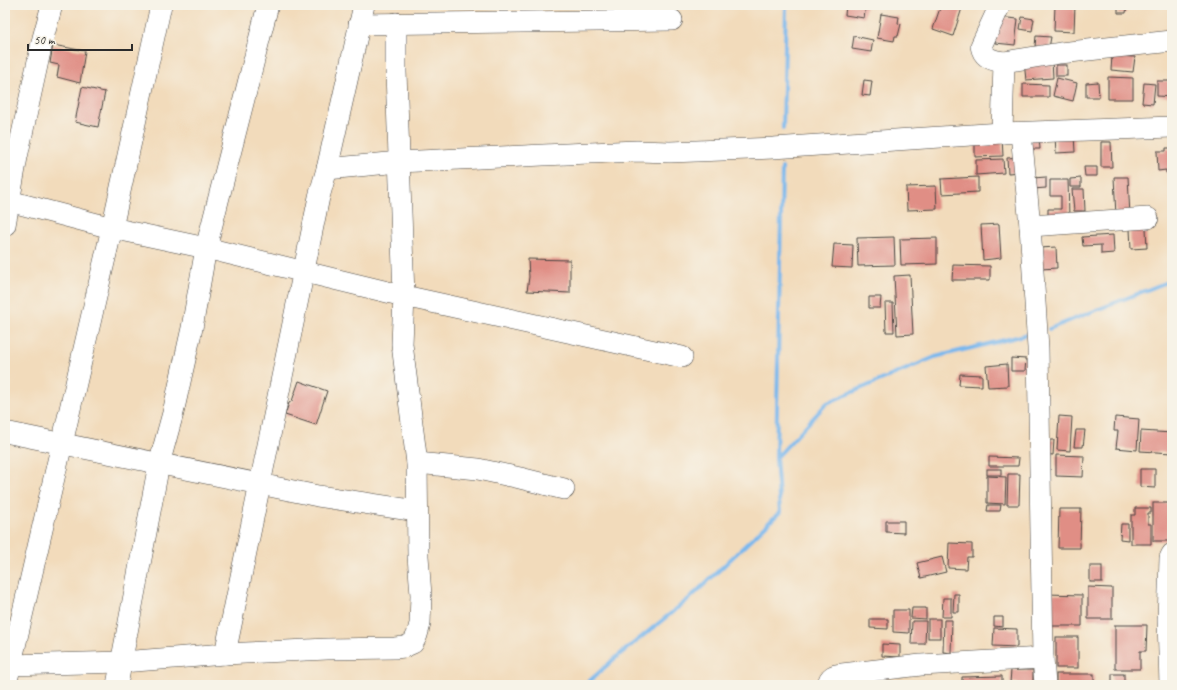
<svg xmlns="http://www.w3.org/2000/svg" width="1177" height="690" viewBox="0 0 1177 690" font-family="Caveat,sans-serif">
	<rect width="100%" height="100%" fill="#f7f3e8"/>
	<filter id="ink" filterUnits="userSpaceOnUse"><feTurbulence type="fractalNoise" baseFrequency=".025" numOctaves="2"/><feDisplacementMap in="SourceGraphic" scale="8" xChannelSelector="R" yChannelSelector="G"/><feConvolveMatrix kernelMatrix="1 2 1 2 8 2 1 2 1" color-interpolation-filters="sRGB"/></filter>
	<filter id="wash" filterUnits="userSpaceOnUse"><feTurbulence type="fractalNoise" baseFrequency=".012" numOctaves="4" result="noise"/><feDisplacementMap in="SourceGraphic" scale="16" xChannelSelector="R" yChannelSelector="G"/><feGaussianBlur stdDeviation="0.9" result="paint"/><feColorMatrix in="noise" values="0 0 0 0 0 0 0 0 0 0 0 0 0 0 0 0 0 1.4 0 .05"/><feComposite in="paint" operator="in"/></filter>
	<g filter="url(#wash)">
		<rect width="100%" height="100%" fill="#f2dbbb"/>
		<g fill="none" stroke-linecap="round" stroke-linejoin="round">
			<g stroke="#7ab8ed" stroke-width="4">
				<polyline points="783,128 786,5"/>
				<polyline points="1049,329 1172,280"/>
				<polyline points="776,458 827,403 935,357 1025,335"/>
				<polyline points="585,685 614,659 690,598 780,512 776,458 782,168"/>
			</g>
		</g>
		<g id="blocks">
			<g fill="#e08e85">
				<polygon points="846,5 866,5 864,18 845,15"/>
				<polygon points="941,5 963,5 953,36 933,29"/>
				<polygon points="1055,5 1075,5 1074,32 1054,31"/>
				<polygon points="1118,5 1127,5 1126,13 1118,13"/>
				<polygon points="881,14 899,17 898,23 901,24 898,36 895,36 894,41 877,38"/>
				<polygon points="998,17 1018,19 1015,45 995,43"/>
				<polygon points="1022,17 1034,19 1032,31 1020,29"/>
				<polygon points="854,36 873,40 871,52 852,49"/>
				<polygon points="1036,36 1051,37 1049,48 1035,46"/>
				<polygon points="53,45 85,51 80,83 57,77 59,65 50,63"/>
				<polygon points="1112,56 1135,57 1133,72 1111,70"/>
				<polygon points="1052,60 1053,78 1026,80 1024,62"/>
				<rect x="1056" y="65" width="11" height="11"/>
				<polygon points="1108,77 1133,78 1133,99 1108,99"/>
				<polygon points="1057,78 1077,83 1073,101 1053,96"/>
				<polygon points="864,80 872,81 870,96 862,95"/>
				<polygon points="1157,81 1172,81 1172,97 1157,96"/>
				<polygon points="1098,82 1099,97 1086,97 1086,83"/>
				<polygon points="1144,83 1155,84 1153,104 1142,103"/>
				<polygon points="1023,84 1049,85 1049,97 1023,97"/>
				<polygon points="82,87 105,92 98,127 75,122"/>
				<polygon points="1074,135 1075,152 1056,153 1055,136"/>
				<polygon points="1029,137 1039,137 1040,149 1029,149"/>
				<polygon points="1002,138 1003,156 975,157 975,139"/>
				<polygon points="1101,142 1111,142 1112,167 1101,167"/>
				<polygon points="1166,148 1172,148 1172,173 1166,173 1166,170 1158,171 1157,151 1166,151"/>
				<polygon points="1021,157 1022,172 1008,173 1007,158"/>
				<polygon points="1003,159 1004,173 976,175 976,160"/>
				<polygon points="1084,167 1097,167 1097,176 1085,176"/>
				<polygon points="978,177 978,192 942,194 941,179"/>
				<polygon points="1046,177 1046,188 1033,189 1033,178"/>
				<polygon points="1114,177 1128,177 1130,216 1116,216"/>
				<polygon points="1081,178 1081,187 1070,187 1070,179"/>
				<polygon points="1050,180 1068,180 1069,217 1048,218 1048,209 1061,209 1061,196 1050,196"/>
				<polygon points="936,186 937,209 907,210 906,187"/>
				<polygon points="1072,189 1084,189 1085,211 1074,211"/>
				<polygon points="999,224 1001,258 983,260 981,225"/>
				<polygon points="1146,228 1147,248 1131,249 1130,229"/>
				<polygon points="1113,235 1114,253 1101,254 1101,245 1083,246 1082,237"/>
				<polygon points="894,237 895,265 858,266 857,238"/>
				<polygon points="937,238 937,264 901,265 900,239"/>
				<polygon points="834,244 853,245 852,268 832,267"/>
				<polygon points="1056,247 1057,268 1041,269 1040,248"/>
				<polygon points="528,259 570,260 570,293 527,291 529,277"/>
				<polygon points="953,265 990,266 990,280 952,280"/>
				<polygon points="910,275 913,334 897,335 894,276"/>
				<polygon points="869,297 881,297 880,308 869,308"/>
				<polygon points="885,303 893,303 894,332 886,332"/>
				<polygon points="1011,358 1026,359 1025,371 1011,371"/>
				<polygon points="1007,364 1008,386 988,387 986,366"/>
				<polygon points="960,374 982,375 982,386 959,385"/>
				<polygon points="299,381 327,391 316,425 285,415 289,403 292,401"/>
				<polygon points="1059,416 1072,417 1070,451 1057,450"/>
				<polygon points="1115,417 1139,419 1137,450 1116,448 1118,431 1114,431"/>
				<polygon points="1076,430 1085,430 1083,447 1074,447"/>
				<polygon points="1141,431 1172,433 1172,453 1140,451"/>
				<polygon points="1044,440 1054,440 1053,455 1043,454"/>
				<polygon points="1056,455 1084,456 1083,477 1056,476"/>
				<polygon points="989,457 1019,458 1018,466 989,466"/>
				<rect x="987" y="469" width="14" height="6"/>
				<polygon points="1140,469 1155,469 1155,488 1140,487"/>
				<polygon points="1008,474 1020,474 1019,505 1007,505"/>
				<polygon points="987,476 1006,477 1005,504 987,503"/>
				<rect x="1153" y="503" width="19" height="38"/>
				<polygon points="988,505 1001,505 1000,511 987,511"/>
				<polygon points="1135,508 1151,508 1151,513 1148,513 1148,524 1151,524 1151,544 1131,544 1131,515 1135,515"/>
				<polygon points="1059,509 1081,509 1080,548 1058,548"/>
				<polygon points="886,521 904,521 904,533 886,532"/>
				<polygon points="1121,524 1128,524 1128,540 1120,539"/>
				<polygon points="949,543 972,544 972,557 967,557 966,569 948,568"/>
				<polygon points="942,557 946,572 921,578 917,563"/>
				<rect x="1090" y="566" width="12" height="16"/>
				<polygon points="1088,587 1112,588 1112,619 1088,619"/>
				<polygon points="954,594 959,594 959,612 953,612"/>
				<polygon points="1047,594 1082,595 1082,626 1050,626"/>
				<polygon points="943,598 951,598 951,617 942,617"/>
				<polygon points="912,608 926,608 926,619 911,618"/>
				<polygon points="893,610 909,610 909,633 893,632"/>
				<polygon points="994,617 1003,617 1003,627 994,626"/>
				<polygon points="870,619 888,619 888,629 870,628"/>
				<rect x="928" y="619" width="12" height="19"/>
				<polygon points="944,620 952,620 951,653 943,652"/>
				<polygon points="912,621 926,621 925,644 911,644"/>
				<polygon points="1115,625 1147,625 1146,651 1140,651 1140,669 1115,669"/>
				<polygon points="994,628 1017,629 1017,647 993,646"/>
				<rect x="1056" y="637" width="22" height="31"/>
				<polygon points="882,644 900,645 900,657 882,656"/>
				<polygon points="1011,670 1033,670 1033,684 1010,683"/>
				<rect x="1056" y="674" width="38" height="11"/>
				<rect x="1112" y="674" width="12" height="11"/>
				<polygon points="1002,676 1002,685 962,685 962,677"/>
			</g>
		</g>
	</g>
	<g filter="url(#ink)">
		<use href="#blocks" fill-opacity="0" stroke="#494541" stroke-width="1"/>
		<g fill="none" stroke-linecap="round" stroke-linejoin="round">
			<g stroke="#494541" stroke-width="22">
				<g id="minor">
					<path d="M1000,5L981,46C983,58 993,61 1004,62"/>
					<polyline points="359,24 672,20"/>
					<polyline points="1002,133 1004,62 1060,53 1172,41"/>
					<polyline points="1021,133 1030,226 1038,348 1043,658 1045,685"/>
					<polyline points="327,169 399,162 543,155 637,151 670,152 773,148 1002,133 1172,127"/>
					<polyline points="5,200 112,228 206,248 404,296 682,357"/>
					<polyline points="5,225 17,157 43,38 52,5"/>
					<polyline points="1030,226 1148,218"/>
					<polyline points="5,432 318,496 417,511"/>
					<polyline points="417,463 478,469 520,478 564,489"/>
					<polyline points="225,654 319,197 327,169 364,5"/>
					<polyline points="5,664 10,665 122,662 225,654 327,649 395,648 404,647 413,643 417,635 420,624 421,595 418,556 417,463 402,344 404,296 396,72 396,23"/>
					<polyline points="6,685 112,228 161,5"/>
					<polyline points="117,685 159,464 173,413 192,328 206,248 268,5"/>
					<path d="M828,685C829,676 834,675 842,674L921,665L1043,658"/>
					<polyline points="1170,685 1168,620 1170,558 1172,554"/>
				</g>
			</g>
			<use href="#minor" stroke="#fff" stroke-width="21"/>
		</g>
	</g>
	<rect width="1177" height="690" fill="none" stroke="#f7f3e8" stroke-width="20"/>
	<path d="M28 44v6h104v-6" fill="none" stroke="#2b2b2b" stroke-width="2"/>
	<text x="34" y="44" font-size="12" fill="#2b2b2b" stroke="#f7f3e8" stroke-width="3" paint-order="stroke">50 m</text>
</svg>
